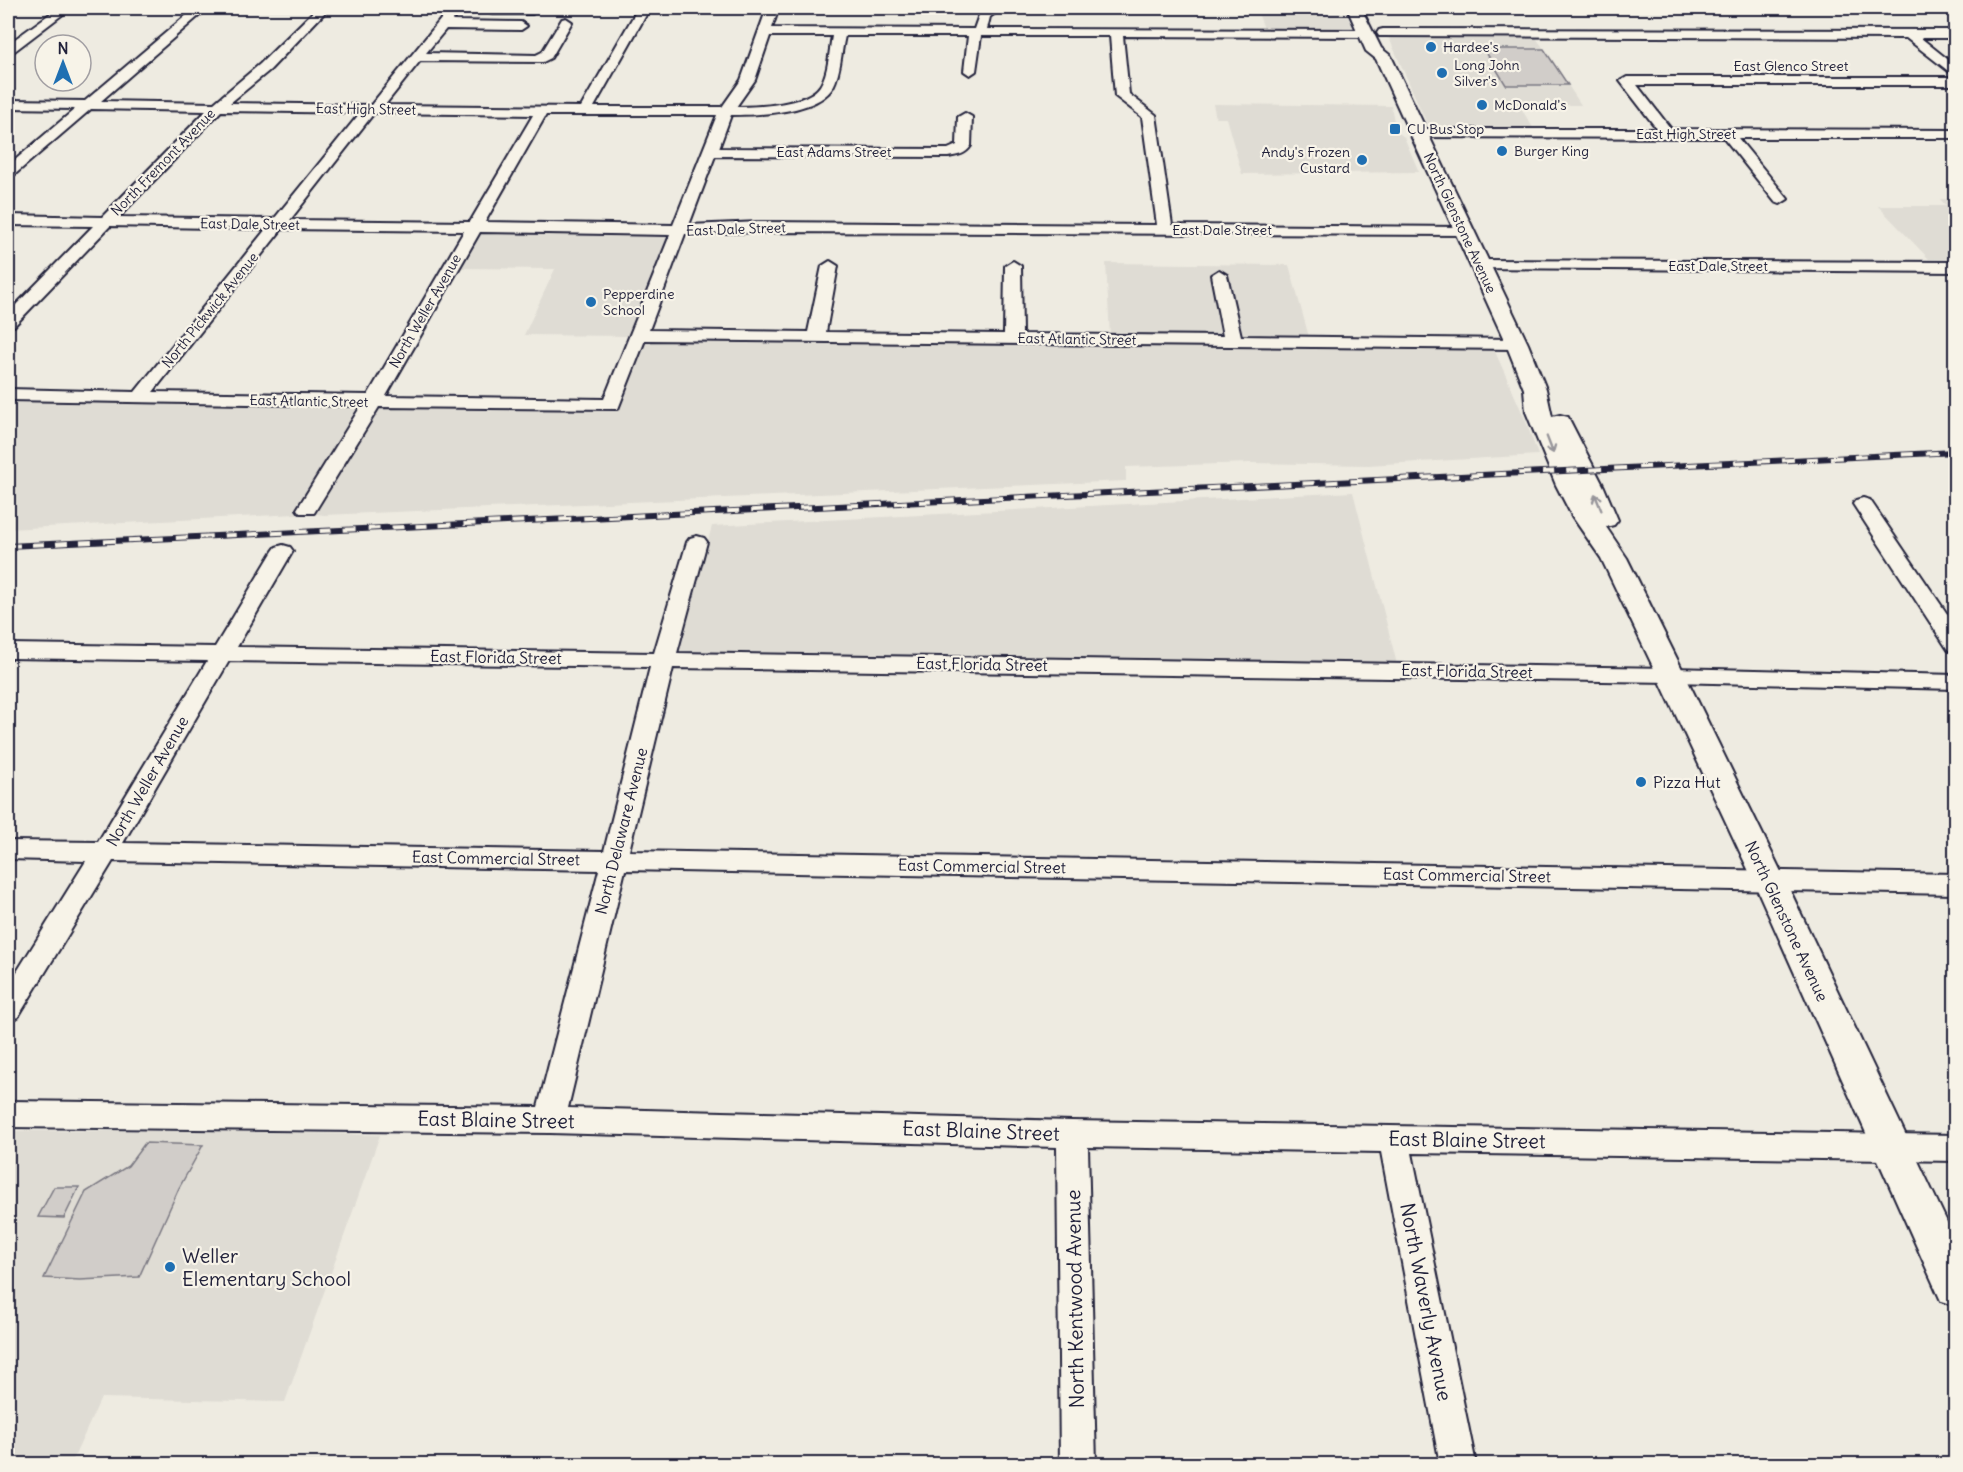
<svg xmlns="http://www.w3.org/2000/svg" width="1963" height="1472" viewBox="0 0 1963 1472" font-family="Delius,sans-serif">
	<rect width="100%" height="100%" fill="#eeebe1"/>
	<filter id="ink" filterUnits="userSpaceOnUse"><feTurbulence type="fractalNoise" baseFrequency=".0167" numOctaves="2"/><feDisplacementMap in="SourceGraphic" scale="12" xChannelSelector="R" yChannelSelector="G"/><feConvolveMatrix kernelMatrix="1 2 1 2 8 2 1 2 1" color-interpolation-filters="sRGB"/></filter>
	<g filter="url(#ink)">
		<g fill="#dfdcd4">
			<polygon points="1256,8 1298,8 1301,13 1346,13 1355,30 1265,31"/>
			<polygon points="1393,35 1534,35 1544,49 1484,50 1506,85 1568,85 1581,105 1519,105 1535,131 1432,130 1428,126 1389,38"/>
			<polygon points="1213,104 1391,106 1396,131 1404,137 1419,172 1242,174 1226,118 1216,118"/>
			<polygon points="1940,199 1955,199 1955,259 1929,259 1878,206 1946,206"/>
			<polygon points="480,233 668,236 630,336 524,335 555,269 459,268"/>
			<polygon points="1106,263 1289,265 1309,337 1110,336"/>
			<polygon points="646,339 1493,347 1525,419 1538,455 1368,465 1250,463 1126,467 1126,481 324,515 311,513 376,408 618,407 642,343"/>
			<polygon points="8,398 354,405 357,407 297,514 8,529"/>
			<polygon points="1353,492 1397,664 677,653 712,526"/>
			<polygon points="8,1131 220,1131 380,1135 285,1402 101,1398 71,1464 8,1464"/>
		</g>
		<g fill="#d1cdc9" stroke="#7a7882" stroke-width="1.5">
			<polygon points="1484,49 1544,49 1568,85 1506,85"/>
			<polygon points="145,1143 203,1145 179,1188 139,1277 80,1280 44,1278 86,1192 128,1166"/>
			<polygon points="54,1187 79,1187 64,1218 38,1217"/>
		</g>
		<g fill="none" stroke-linecap="round" stroke-linejoin="round">
			<g stroke="#22223b" stroke-width="4">
				<g id="minor">
					<polygon points="58,8 71,8 12,53 8,54 8,44"/>
					<path d="M195,8H208L101,101L214,103L260,64L317,8H329L270,70L230,103L371,105L450,8H462L452,21L521,22L527,26L521,30L446,29L426,53L536,55L542,52L562,19L566,18L572,22L551,58L543,62L420,61L385,105L581,107L638,8H650L594,107H722L741,80L767,8H779L772,28L974,29L980,12L988,8H1002L990,17L987,29L1370,30L1372,33L1370,36L1366,37L1123,36L1129,94L1156,115L1172,225L1464,227L1472,232L1470,235L760,232L685,234L649,330L808,332L822,266L830,261L838,266L826,332L1004,334L1005,266L1013,261L1021,266L1022,334L1223,336L1211,275L1219,270L1227,275L1241,336L1517,339L1523,340L1526,344L1523,348L1517,349L645,340L618,409L379,407L314,513H300L297,509L361,406L8,400V389L135,392L266,229L110,226L14,326L8,327V313L93,226L8,225V215L102,217L206,111L91,109L13,176L8,177V166L75,109L8,108V100L85,101ZM770,36H832C829,51 829,72 820,86C807,105 757,107 736,107L755,80ZM845,36H968L964,71L970,75L976,71L981,36H1110L1115,96L1142,117L1157,225L760,222L689,225L715,156L948,157C958,155 965,155 971,146L972,117L965,113L958,117L957,145L948,149L719,148L731,115C758,115 818,113 833,87C841,72 841,52 845,36ZM221,111L360,113L274,219L119,217ZM374,113H375L533,115L470,222L290,220ZM546,115H717L673,225L485,222ZM282,229L464,231L368,395L153,392ZM480,232L670,235L604,399L386,396Z"/>
					<polygon points="489,8 536,8 538,10 532,14 493,14 489,13"/>
					<polygon points="1383,29 1956,30 1956,38 1921,38 1956,66 1956,77 1906,38 1379,36 1377,33 1379,30"/>
					<polygon points="1627,77 1956,77 1956,85 1637,85 1671,129 1956,130 1956,138 1738,138 1788,199 1780,204 1775,202 1724,138 1417,137 1410,133 1417,129 1657,129 1620,81"/>
					<polygon points="1480,260 1956,262 1956,272 1474,268 1472,265"/>
					<polygon points="1863,498 1870,500 1956,627 1956,652 1948,650 1853,504 1856,500"/>
					<path d="M697,536L704,538L707,542L677,653L1671,668L1956,675V689L1671,682L673,668L629,851L1956,874V894L625,870L568,1108L1072,1121L1956,1135V1161L1412,1153L1476,1464H1440L1381,1152L1088,1147L1096,1464H1060L1057,1147L550,1133L8,1127V1101L538,1107L599,870L113,861L18,1017L8,1020V986L86,861L8,859V841L98,842L207,661L8,658V644L215,647L273,551L276,547L283,545L290,547L293,551L237,647L654,653L687,542L690,538ZM229,661L650,667L604,851L123,843Z"/>
				</g>
			</g>
			<g stroke="#22223b" stroke-width="4">
				<polygon id="major" points="1347,8 1361,8 1381,48 1391,56 1528,344 1546,389 1552,417 1560,415 1568,417 1604,487 1618,520 1614,525 1606,527 1627,558 1685,675 1785,880 1956,1241 1956,1306 1941,1301 1753,880 1657,675 1601,558 1572,516 1556,485 1526,412 1524,389 1506,344 1376,59 1366,51"/>
			</g>
			<use href="#minor" fill="#f7f3e8" fill-rule="evenodd"/>
			<use href="#major" fill="#f7f3e8" fill-rule="evenodd"/>
			<g stroke="#22223b" stroke-width="6">
				<polyline id="rail" points="8,546 1956,452"/>
			</g>
			<use href="#rail" stroke="#f7f3e8" stroke-width="4" stroke-dasharray="12" stroke-linecap="butt"/>
		</g>
		<defs><path id="oneway-shaft" d="M-6 0H5M1.5-3L5.5 0L1.5 3" fill="none" stroke-width="1.6" stroke-linecap="round" stroke-linejoin="round" transform="scale(1.5)"/></defs>
		<g stroke="#97959a">
			<use href="#oneway-shaft" transform="translate(1550 445) rotate(69)"/>
			<use href="#oneway-shaft" transform="translate(1598 502) rotate(-112)"/>
		</g>
	</g>
	<g fill="#1f6fb2" stroke="#f7f3e8" stroke-width="2">
		<circle cx="1431" cy="47" r="6"/>
		<circle cx="1442" cy="73" r="6"/>
		<circle cx="1482" cy="105" r="6"/>
		<rect x="1389" y="123" width="12" height="12" rx="3"/>
		<circle cx="1502" cy="151" r="6"/>
		<circle cx="1362" cy="160" r="6"/>
		<circle cx="591" cy="302" r="6"/>
		<circle cx="1641" cy="782" r="6"/>
		<circle cx="170" cy="1267" r="6"/>
	</g>
	<g text-anchor="middle" stroke-width="4.5" stroke-linejoin="round" paint-order="stroke">
		<g font-size="14" fill="#22223b" stroke="#f7f3e8" text-anchor="start">
			<text x="1443" y="52">Hardee's</text>
			<text x="1454" y="70">Long John<tspan x="1454" dy="16">Silver's</tspan></text>
			<text x="1494" y="110">McDonald's</text>
			<text x="1407" y="134">CU Bus Stop</text>
			<text x="1514" y="156">Burger King</text>
			<text x="1350" y="157" text-anchor="end">Andy's Frozen<tspan x="1350" dy="16">Custard</tspan></text>
			<text x="603" y="299">Pepperdine<tspan x="603" dy="16">School</tspan></text>
		</g>
		<g font-size="14" fill="#22223b" stroke="#f7f3e8">
			<text x="1791" y="71">East Glenco Street</text>
			<text transform="translate(366 109) rotate(1)" y="5">East High Street</text>
			<text x="1686" y="139">East High Street</text>
			<text x="834" y="157">East Adams Street</text>
			<text transform="translate(163 162) rotate(-46)" y="5">North Fremont Avenue</text>
			<text transform="translate(1460 223) rotate(65)" y="5">North Glenstone Avenue</text>
			<text transform="translate(250 224) rotate(1)" y="5">East Dale Street</text>
			<text transform="translate(736 229) rotate(-2)" y="5">East Dale Street</text>
			<text x="1222" y="235">East Dale Street</text>
			<text x="1718" y="271">East Dale Street</text>
			<text transform="translate(210 310) rotate(-51)" y="5">North Pickwick Avenue</text>
			<text transform="translate(425 311) rotate(-60)" y="5">North Weller Avenue</text>
			<text transform="translate(1077 339) rotate(1)" y="5">East Atlantic Street</text>
			<text transform="translate(309 401) rotate(1)" y="5">East Atlantic Street</text>
		</g>
		<g font-size="16" fill="#22223b" stroke="#f7f3e8">
			<text transform="translate(496 657) rotate(1)" y="6">East Florida Street</text>
			<text transform="translate(982 664) rotate(1)" y="6">East Florida Street</text>
			<text transform="translate(1467 671) rotate(1)" y="6">East Florida Street</text>
			<text transform="translate(147 781) rotate(-60)" y="6">North Weller Avenue</text>
			<text transform="translate(621 831) rotate(-76)" y="6">North Delaware Avenue</text>
			<text transform="translate(496 858) rotate(1)" y="6">East Commercial Street</text>
			<text transform="translate(982 866) rotate(1)" y="6">East Commercial Street</text>
			<text transform="translate(1467 875) rotate(1)" y="6">East Commercial Street</text>
			<text transform="translate(1787 921) rotate(65)" y="6">North Glenstone Avenue</text>
		</g>
		<g font-size="16" fill="#22223b" stroke="#f7f3e8" text-anchor="start">
			<text x="1653" y="788">Pizza Hut</text>
		</g>
		<g font-size="20" fill="#22223b" stroke="#f7f3e8">
			<text transform="translate(496 1120) rotate(1)" y="7">East Blaine Street</text>
			<text transform="translate(981 1131) rotate(2)" y="7">East Blaine Street</text>
			<text transform="translate(1467 1140) rotate(1)" y="7">East Blaine Street</text>
			<text transform="translate(1075 1299) rotate(-91)" y="7">North Kentwood Avenue</text>
			<text transform="translate(1426 1302) rotate(79)" y="7">North Waverly Avenue</text>
		</g>
		<g font-size="20" fill="#22223b" stroke="#f7f3e8" text-anchor="start">
			<text x="182" y="1263">Weller<tspan x="182" dy="23">Elementary School</tspan></text>
		</g>
	</g>
	<rect width="1963" height="1472" fill="none" stroke="#f7f3e8" stroke-width="30"/>
	<rect x="15" y="15" width="1933" height="1442" fill="none" stroke="#22223b" stroke-width="2" filter="url(#ink)"/>
	<g transform="translate(63 63)"><circle r="28" fill="#f7f3e8" stroke="#a29fa3" stroke-width="1.5"/>
	<path d="M0-4.5L10 22L0 15L-10 22Z" fill="#1f6fb2"/>
	<text y="-9" font-size="16" font-weight="bold" text-anchor="middle" fill="#22223b">N</text>
	</g>
</svg>
